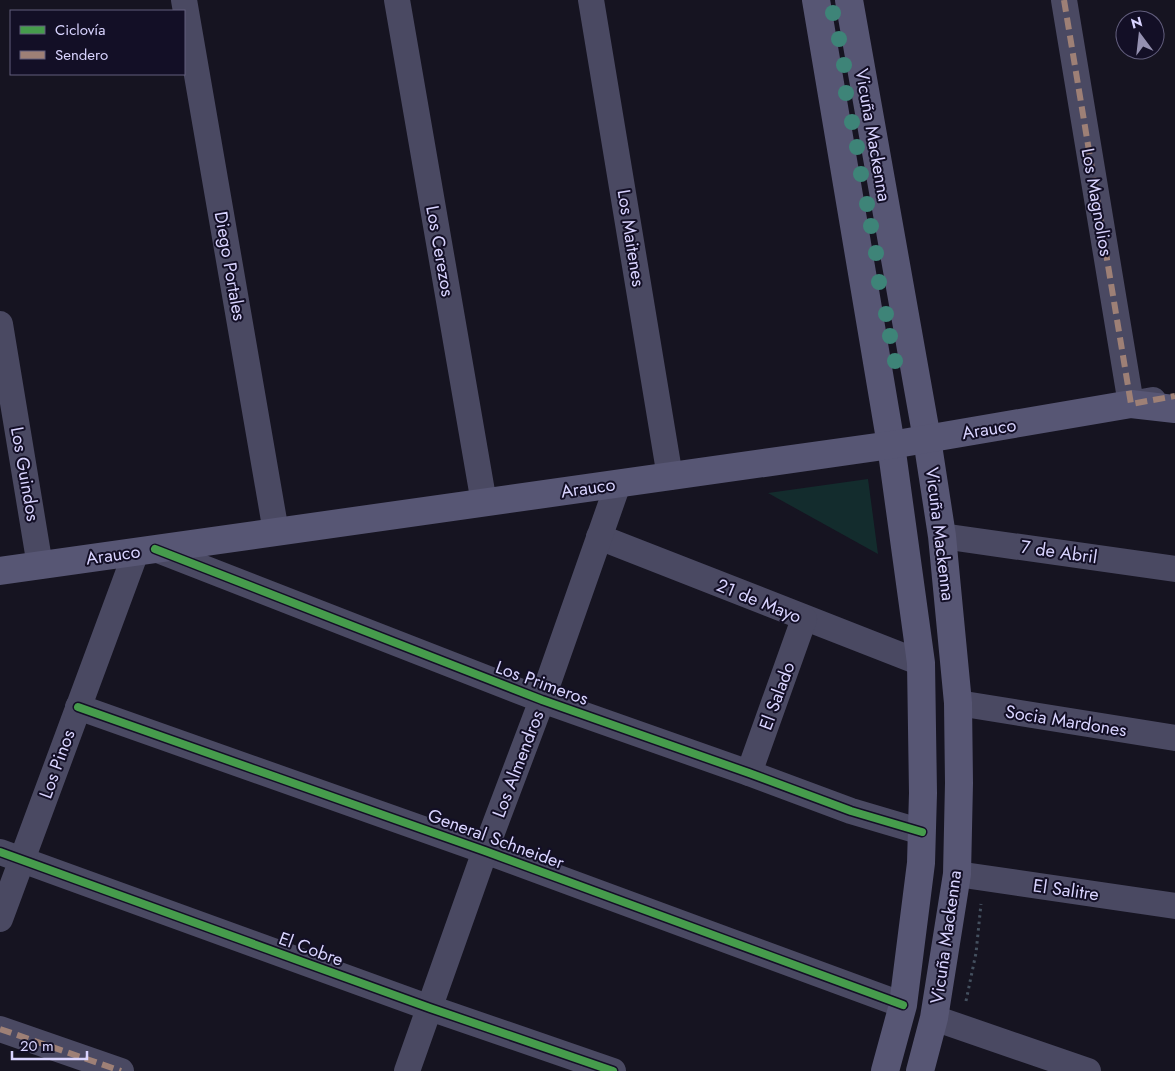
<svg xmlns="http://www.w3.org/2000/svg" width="1175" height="1071" viewBox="0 0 1175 1071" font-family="Jost,sans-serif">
	<rect width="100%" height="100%" fill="#161421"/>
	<polygon fill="#132c2d" points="868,479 878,554 768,493"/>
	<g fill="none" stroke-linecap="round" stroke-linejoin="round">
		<polyline stroke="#44505f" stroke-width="3" stroke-dasharray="2.5 4" stroke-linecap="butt" points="966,1001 976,953 981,904"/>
		<g stroke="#4a4962" stroke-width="26">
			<polyline points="184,0 276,532"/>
			<polyline points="397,0 484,503"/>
			<polyline points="591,0 670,477"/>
			<polyline points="1064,0 1131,404 1153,400"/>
			<polyline points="0,324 40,566"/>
			<polyline points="942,536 1175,569"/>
			<polyline points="599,537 921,663"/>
			<polyline points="155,549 542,700 749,773 851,811 922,832"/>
			<polyline points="958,703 1175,738"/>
			<polyline points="78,707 485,851 903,1005"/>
			<polyline points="749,773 804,619"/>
			<polyline points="0,852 430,1008 613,1071"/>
			<polyline points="957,874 1175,906"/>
			<polyline points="0,919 136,552"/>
			<polyline points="934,1018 1088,1071"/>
			<polyline points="0,1029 121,1071"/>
			<polyline points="407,1071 485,851 542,700 618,484"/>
		</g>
		<g stroke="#575674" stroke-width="28">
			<polyline points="816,0 891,445 921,663 923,793 921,863 903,1005 885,1071"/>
			<polyline points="849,0 927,439 942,536 958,703 959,783 957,874 934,1018 920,1071"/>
			<polyline points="0,571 891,445 1131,404 1175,409"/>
		</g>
		<g stroke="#9e8076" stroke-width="6" stroke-dasharray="12 6" stroke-linecap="butt">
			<polyline points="1064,0 1131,404 1175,396"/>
			<polyline points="0,1029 121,1071"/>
		</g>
		<g stroke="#130f26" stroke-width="11">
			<g id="cycleway">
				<polyline points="155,549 542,700 749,773 851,811 922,832"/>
				<polyline points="78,707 485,851 903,1005"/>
				<polyline points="0,852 430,1008 613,1071"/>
			</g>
		</g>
		<use href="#cycleway" stroke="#469c4c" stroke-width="8"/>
	</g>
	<g fill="#3e8478">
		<circle cx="833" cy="13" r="8"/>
		<circle cx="839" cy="39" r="8"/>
		<circle cx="844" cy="65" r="8"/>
		<circle cx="846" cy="93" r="8"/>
		<circle cx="852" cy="122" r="8"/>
		<circle cx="857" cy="147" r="8"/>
		<circle cx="861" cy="174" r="8"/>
		<circle cx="867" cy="204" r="8"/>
		<circle cx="871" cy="226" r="8"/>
		<circle cx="876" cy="253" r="8"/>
		<circle cx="879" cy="282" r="8"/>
		<circle cx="886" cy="314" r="8"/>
		<circle cx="890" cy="336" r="8"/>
		<circle cx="895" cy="361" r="8"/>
	</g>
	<g text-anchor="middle" stroke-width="4" stroke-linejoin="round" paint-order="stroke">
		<g font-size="18" fill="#d9d4ff" stroke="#130f26">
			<text transform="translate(873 135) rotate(80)" y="6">Vicuña Mackenna</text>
			<text transform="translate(1097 202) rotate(80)" y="6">Los Magnolios</text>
			<text transform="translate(631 238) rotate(81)" y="6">Los Maitenes</text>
			<text transform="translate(440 251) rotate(80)" y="6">Los Cerezos</text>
			<text transform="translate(230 266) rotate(80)" y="6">Diego Portales</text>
			<text transform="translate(989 429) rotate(-9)" y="6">Arauco</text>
			<text transform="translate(25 474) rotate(80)" y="6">Los Guindos</text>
			<text transform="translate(588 488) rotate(-8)" y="6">Arauco</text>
			<text transform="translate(940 534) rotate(83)" y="6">Vicuña Mackenna</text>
			<text transform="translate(1059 552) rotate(8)" y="6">7 de Abril</text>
			<text transform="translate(113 555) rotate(-8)" y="6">Arauco</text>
			<text transform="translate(759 601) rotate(22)" y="6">21 de Mayo</text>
			<text transform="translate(542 683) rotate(20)" y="6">Los Primeros</text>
			<text transform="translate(777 696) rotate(-70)" y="6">El Salado</text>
			<text transform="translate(1066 721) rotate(9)" y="6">Socia Mardones</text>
			<text transform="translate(57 764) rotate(-70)" y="6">Los Pinos</text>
			<text transform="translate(518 764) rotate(-69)" y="6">Los Almendros</text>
			<text transform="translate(496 839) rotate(20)" y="6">General Schneider</text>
			<text transform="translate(1066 890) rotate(8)" y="6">El Salitre</text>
			<text transform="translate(946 937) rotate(-82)" y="6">Vicuña Mackenna</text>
			<text transform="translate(311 949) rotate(20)" y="6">El Cobre</text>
		</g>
	</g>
	<rect x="10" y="10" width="175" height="65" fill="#130f26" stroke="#625e7d"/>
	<rect x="20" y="26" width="25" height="8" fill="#469c4c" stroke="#625e7d"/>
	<text x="55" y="35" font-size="15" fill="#d9d4ff">Ciclovía</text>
	<rect x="20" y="51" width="25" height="8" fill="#9e8076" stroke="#625e7d"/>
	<text x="55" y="60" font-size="15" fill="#d9d4ff">Sendero</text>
	<g transform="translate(1140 35) rotate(345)"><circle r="24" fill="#130f26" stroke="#625e7d"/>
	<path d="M0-4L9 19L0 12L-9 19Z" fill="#9591b1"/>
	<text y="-8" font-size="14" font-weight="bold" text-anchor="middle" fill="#d9d4ff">N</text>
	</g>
	<path d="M12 1051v8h75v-8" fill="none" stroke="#d9d4ff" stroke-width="2.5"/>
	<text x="20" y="1051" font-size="15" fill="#d9d4ff" stroke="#130f26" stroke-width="4" paint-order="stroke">20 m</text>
</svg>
